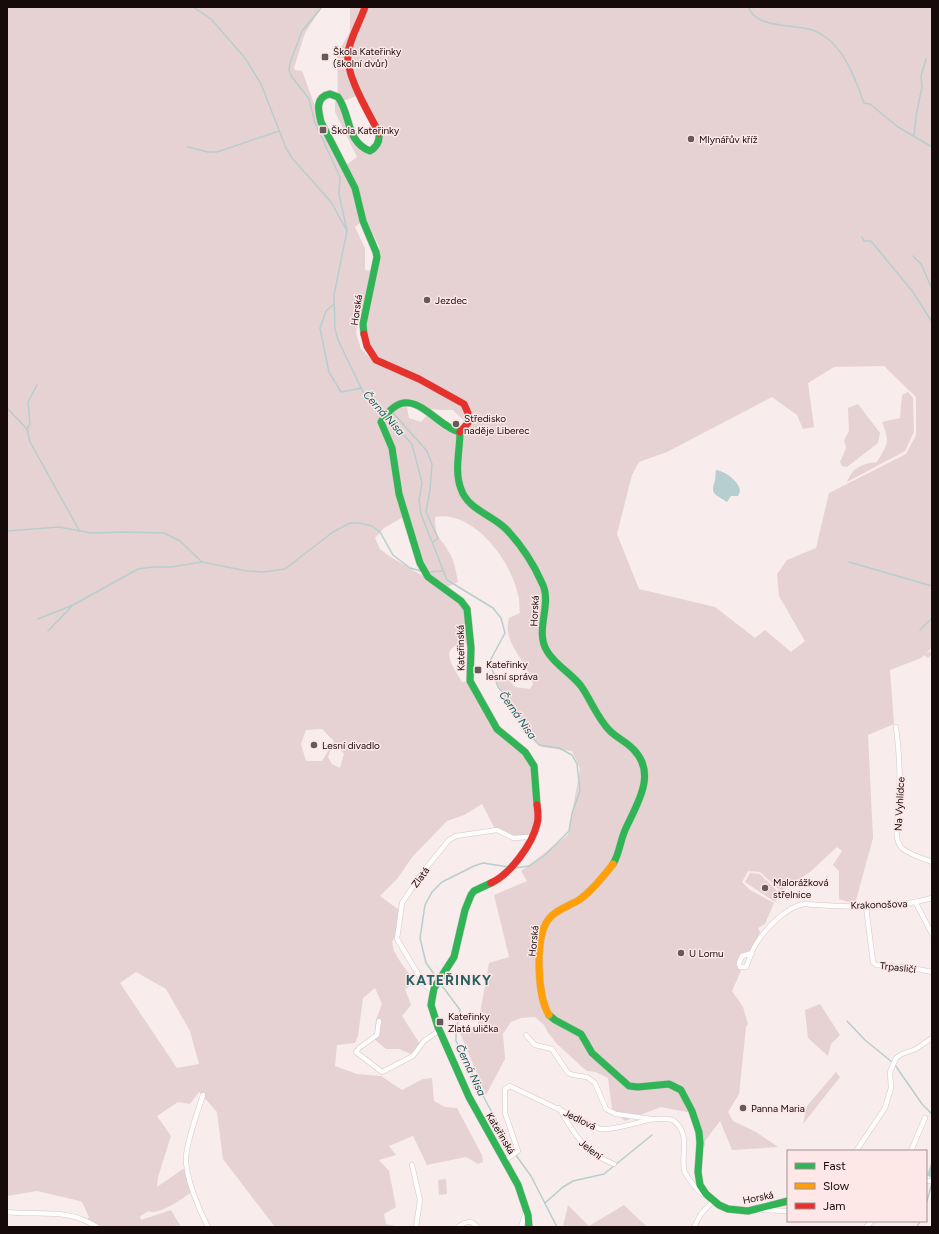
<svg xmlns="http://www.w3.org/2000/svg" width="939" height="1234" viewBox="0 0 939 1234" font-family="Figtree,sans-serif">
	<rect width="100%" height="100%" fill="#f8ecec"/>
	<g fill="#e6d2d2" fill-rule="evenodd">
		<path d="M7,7H322L305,33L294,68L295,70L302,71L315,106L353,190L361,222L355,227L365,248V270L372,271L364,308L359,316L356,333L361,349L374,362L418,381L462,405L466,413L465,422L453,410C445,410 438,410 430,409C412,407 390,394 380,418L390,449L403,517L384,528L375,538L380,549L389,556L426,578L460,603L465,610L469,643C437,645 451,664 462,682H468L495,731L523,753L532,767L536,815L530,834C516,838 508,834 495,829L482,804L464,815L447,821L413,856L397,879L380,896L399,910L395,936L392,942L394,951L401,963L416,983L405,989L411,1005L402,1016L420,1044L411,1054L399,1049H386L374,1039L376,1020L382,1004L375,988L363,998L358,1036L355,1043L337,1045L335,1066L357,1074L381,1076L402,1090L423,1079L432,1078L434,1101L445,1107L457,1108L482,1155L483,1162L478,1164L466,1157L427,1165L413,1136L389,1146L396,1155L379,1160L389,1171L396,1207L384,1214L386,1224L400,1227H275L223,1159L217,1112L199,1092L190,1104L178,1102L157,1116L171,1136L158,1177L157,1187L183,1169L186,1170L191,1192C183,1199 157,1216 149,1211L140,1216L141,1220L171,1210L181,1227H98L87,1220L89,1217L82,1202L76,1200L37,1191L7,1196ZM322,729L334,741L322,761H306L301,744L306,730ZM337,745L344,754L340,768L332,764L328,757L331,748ZM136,972L166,989L190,1031L199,1064L177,1068L120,983Z"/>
		<polygon points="350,7 363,7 346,52 359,95 343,101 338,94 337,54 350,32"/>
		<path d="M368,7H932V647L926,654L930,651L931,655L928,658L924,655L921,658L890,670L894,724L868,735L873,838L855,904L839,899V871L833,865L842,851L837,847L810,872L781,891L760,872L748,871L742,882L750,890L774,903L765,924L758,928L760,932L751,950L740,956L736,965L741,971L732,991L743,1007L748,1024L746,1027L739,1094L728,1112L733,1121L756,1132L778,1147L732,1150L720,1121L705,1141V1148L697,1114L661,1107L625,1121L612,1109L608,1078L596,1072L587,1071L582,1067L557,1044L547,1031L544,1025L535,1017L521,1018L511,1022L503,1034L505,1059L486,1095L460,1033L478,1025L489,963L509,957L494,895L527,881L521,871L568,835L580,769L572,751L542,747L538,744C521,721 502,699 493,672L509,680L515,687L530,689L533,684C526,658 502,644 509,618L520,613C519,607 520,600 518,595C511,561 474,510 435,517C435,541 441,536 450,554C455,562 456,573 458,582L447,587L430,575L422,562L402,494L395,447L385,424V419L394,409L407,407L409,418L421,422L428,414L445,430L461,435L471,424V412L377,358L363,340L380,257L379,246L366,220L346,165L357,157L335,112V98C351,114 341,149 370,154C381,149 383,143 382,132C374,115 349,72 351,54C353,40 364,21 368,7ZM884,366L916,397V435L906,454L829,493L816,548L787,560L777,574L779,596L805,641L791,652L765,630L755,638L715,607L639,589L617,534L632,475L639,462L667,452L772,397L797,415L803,429L814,427L808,383L834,367Z"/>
		<path d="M908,392L913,398L914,432L905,451L847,482C853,467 862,464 877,462C888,444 890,442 882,422L900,418L902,395Z"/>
		<polygon points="858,404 880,433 878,443 847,467 842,466 840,462 846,448 844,440 849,431 848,408"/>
		<polygon points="750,873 760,874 781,895 775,902 745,882"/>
		<polygon points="820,1004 840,1035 831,1044 828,1056 808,1038 805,1010"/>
		<polygon points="836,1072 840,1077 803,1124 807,1106"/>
		<polygon points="446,1179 447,1194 439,1195 438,1180"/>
		<polygon points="568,1205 589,1226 624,1205 647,1227 563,1227"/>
	</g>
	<g fill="#b7cece">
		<path d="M716,470C726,471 746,486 738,496H731L727,502C715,494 710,495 715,480C716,476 715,474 716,470Z"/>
		<polygon points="932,1161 932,1178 927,1175"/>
	</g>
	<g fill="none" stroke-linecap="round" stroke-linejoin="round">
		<g stroke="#b7cece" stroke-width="1.5">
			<polyline points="193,7 211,19 245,58 261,84 286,148 292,158 331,202 346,229"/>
			<polyline points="322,7 302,31 290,63 289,70 292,77 309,99 315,123 340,177 339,194 347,231 334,295 335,329 338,340 363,392 383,413"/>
			<path d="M748,7C760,34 801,19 824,36C846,51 855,79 864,103L870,104L898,127L932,147"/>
			<polyline points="914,135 916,116 922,87 921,76 926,59"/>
			<polyline points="188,147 208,152 217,152 279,131"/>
			<polyline points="862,237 864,241 871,241 913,292 932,322"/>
			<polyline points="913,256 921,264 932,289"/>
			<polyline points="334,304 326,311 320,328 329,372 341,392 362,388"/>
			<polyline points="7,408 27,429 30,442 79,530"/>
			<polyline points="390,414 394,414 427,451 432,464 430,490 426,512 438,538 433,542"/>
			<polyline points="387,418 412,444 422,483 419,500 421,514 447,580 493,608 501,618 505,633 491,659 492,669 498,687 513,705 531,736 539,745 559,748 572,755 577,764 580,791 572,813 569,831 544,856 529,866 515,868"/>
			<polyline points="27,429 30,424 28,402 37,385"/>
			<polyline points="7,531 59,527 91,533 126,532 164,533 180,541 202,562 247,571 264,572 285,569 333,532 350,523 359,523 372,526 380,532 393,555 410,568 421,571"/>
			<polyline points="849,562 932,586"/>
			<polyline points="429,572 443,571"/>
			<polyline points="38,619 73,605 138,569 152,567 171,567 202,562"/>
			<polyline points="920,630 932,618"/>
			<polyline points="48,631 72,606"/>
			<polyline points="437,978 426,963 420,938 425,905 432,892 442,882 474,866 483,863 509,867"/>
			<polyline points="440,983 460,1010 456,1032 456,1041 482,1094 513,1151 531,1176 557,1227"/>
			<polyline points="847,1021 865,1040 892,1062"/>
			<polyline points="895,1065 922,1104 932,1114"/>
			<polyline points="545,1203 563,1187 573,1181 604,1174 652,1135"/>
			<polyline points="926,1204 932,1183"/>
			<polyline points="917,1227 920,1221"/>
		</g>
		<g stroke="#d4c8c8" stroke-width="5.5">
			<g id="street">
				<path d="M896,727C900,757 901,784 898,815C897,825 894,840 902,848C909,855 923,858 932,862"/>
				<polyline points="916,903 932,934"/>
				<polyline points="866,907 873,962 876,965 912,968 932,972"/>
				<path d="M752,953L742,956L739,963L740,967H746C749,960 752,951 756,944C765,929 786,907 804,904C845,907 891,910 932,898"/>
				<polyline points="433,991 424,984 397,939 402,903 422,873 449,840 456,836 497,830 513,838 530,837"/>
				<polyline points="379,1021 377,1035 359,1048 356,1052 382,1072 413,1056 424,1041 440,1030"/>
				<polyline points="526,1035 535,1045 552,1049 568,1073 573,1075 587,1077 595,1083 606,1109 616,1114 652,1119"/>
				<path d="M203,1095C197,1115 188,1136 186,1157C185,1176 199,1210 208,1227"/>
				<path d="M559,1108C574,1134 585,1153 614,1164"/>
				<polyline points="856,1151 885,1108 891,1088 890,1072 896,1058 902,1054 916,1049 932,1038"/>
				<polyline points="911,1151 925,1118"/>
				<path d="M506,1160L518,1151L505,1113V1089L510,1086L600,1129C624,1131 649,1114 673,1120C691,1134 681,1152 684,1170C686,1176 691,1181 694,1186C698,1190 701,1194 706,1196"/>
				<polyline points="412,1165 420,1200 416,1227"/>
				<polyline points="926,1181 932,1181"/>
				<polyline points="762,1210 788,1211"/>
				<path d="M7,1212C40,1216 66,1207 97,1227"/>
				<path d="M458,1227C465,1221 472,1220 477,1227"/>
				<polyline points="521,1227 527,1209"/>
				<polyline points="694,1227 701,1214 713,1201"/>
				<polyline points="866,1227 872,1221"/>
			</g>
		</g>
		<g stroke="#d4c8c8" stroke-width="8">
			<g id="fast">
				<path d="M364,334L363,324L377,257L376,252L363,221L355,188L321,122C318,110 315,97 330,94L338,97C351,115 346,142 370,151C377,147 380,141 379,133"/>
				<path d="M460,432C460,450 454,471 461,489C468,510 493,515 507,530C521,545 534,565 542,583C553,604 534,630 547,651C555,665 571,673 581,686C591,700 597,718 610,731C617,738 627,742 634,750C657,774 637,804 626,828C620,840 620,853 613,864"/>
				<path d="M460,432C433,426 410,376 381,422L392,448L399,494L420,563L428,577L461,601L467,609L471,648L470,681L497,729L525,752L534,766L537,805"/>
				<polyline points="491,883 474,891 471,895 465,910 454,957 434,988 431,1005 438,1027 469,1097 518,1185 528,1215 529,1227"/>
				<polyline points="549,1015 555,1020 581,1034 592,1053 629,1086 638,1087 669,1084 681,1090 692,1111 699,1132 700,1143 698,1172 700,1185 706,1194 719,1205 728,1209 748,1211 788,1201"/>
			</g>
		</g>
		<g stroke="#d4c8c8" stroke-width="8">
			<path id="slow" d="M549,1015C537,996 535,938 548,920C555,910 569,906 579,900C592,891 603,877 613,864"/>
		</g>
		<g stroke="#d4c8c8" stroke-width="8">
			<g id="jam">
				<path d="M365,7C360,22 350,38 348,53C345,75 369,113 379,133"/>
				<polyline points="364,334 367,346 376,360 419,379 464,404 468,413 468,423 460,432"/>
				<path d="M491,883C510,874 532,845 537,824C539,818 538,812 537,805"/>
			</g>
		</g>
		<use href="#street" stroke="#fefcfc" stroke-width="4.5"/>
		<use href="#fast" stroke="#30b455" stroke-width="7"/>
		<use href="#slow" stroke="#ff9f0a" stroke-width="7"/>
		<use href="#jam" stroke="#e5322d" stroke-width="7"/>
	</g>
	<g fill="#655959" stroke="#fde7e7" stroke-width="1.5">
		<rect x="321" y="53" width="8" height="8" rx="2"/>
		<rect x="319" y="126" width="8" height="8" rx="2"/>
		<circle cx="691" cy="139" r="4"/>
		<circle cx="427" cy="300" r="4"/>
		<circle cx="456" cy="424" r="4"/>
		<rect x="474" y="666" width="8" height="8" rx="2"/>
		<circle cx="314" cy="745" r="4"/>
		<circle cx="765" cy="888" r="4"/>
		<circle cx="681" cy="953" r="4"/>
		<rect x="436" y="1018" width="8" height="8" rx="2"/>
		<circle cx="743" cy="1108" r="4"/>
	</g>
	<g text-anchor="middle" stroke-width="3" stroke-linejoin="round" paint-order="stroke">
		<g font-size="10" fill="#160a0a" stroke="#fde7e7" text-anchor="start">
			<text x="333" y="55">Škola Kateřinky<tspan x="333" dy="12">(školní dvůr)</tspan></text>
			<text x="331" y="134">Škola Kateřinky</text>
			<text x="699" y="143">Mlynářův kříž</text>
			<text x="435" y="304">Jezdec</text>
			<text x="464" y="422">Středisko<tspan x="464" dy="12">naděje Liberec</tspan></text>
			<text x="486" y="668">Kateřinky<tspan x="486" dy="12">lesní správa</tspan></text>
			<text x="322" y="749">Lesní divadlo</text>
			<text x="773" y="886">Malorážková<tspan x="773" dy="12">střelnice</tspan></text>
			<text x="689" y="957">U Lomu</text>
			<text x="448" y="1020">Kateřinky<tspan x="448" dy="12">Zlatá ulička</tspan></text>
			<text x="751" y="1112">Panna Maria</text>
		</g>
		<g font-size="10" fill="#160a0a" stroke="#fde7e7">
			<text transform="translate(356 310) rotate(-81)" y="4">Horská</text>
			<text transform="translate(534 611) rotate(-87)" y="4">Horská</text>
			<text transform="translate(460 648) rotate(-91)" y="4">Kateřinská</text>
			<text transform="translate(899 804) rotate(-87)" y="4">Na Vyhlídce</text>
			<text transform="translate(420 877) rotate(-54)" y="4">Zlatá</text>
			<text transform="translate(879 904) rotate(-2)" y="4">Krakonošova</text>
			<text transform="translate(533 941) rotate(-84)" y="4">Horská</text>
			<text transform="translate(898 967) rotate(6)" y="4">Trpasličí</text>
			<text transform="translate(580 1119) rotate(26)" y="4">Jedlová</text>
			<text transform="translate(501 1133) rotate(59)" y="4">Kateřinská</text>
			<text transform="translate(591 1149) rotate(38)" y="4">Jelení</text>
			<text transform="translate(758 1197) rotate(-11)" y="4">Horská</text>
		</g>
		<g font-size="11" font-style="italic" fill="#0d5d5f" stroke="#fde7e7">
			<text transform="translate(384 413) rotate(48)" y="4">Černá Nisa</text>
			<text transform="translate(518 715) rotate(55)" y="4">Černá Nisa</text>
			<text transform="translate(471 1070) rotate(65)" y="4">Černá Nisa</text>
		</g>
		<g font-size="14" font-weight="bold" letter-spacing="1" fill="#276163" stroke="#fde7e7">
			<text x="449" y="985">KATEŘINKY</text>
		</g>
	</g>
	<rect width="939" height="1234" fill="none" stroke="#160a0a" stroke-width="16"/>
	<rect x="787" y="1150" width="140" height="72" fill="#fde7e7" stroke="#a18f8f"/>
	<rect x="795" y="1163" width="20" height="6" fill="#30b455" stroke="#a18f8f"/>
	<text x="823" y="1170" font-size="12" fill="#160a0a">Fast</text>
	<rect x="795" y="1183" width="20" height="6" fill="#ff9f0a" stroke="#a18f8f"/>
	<text x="823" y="1190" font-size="12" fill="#160a0a">Slow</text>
	<rect x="795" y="1203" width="20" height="6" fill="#e5322d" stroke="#a18f8f"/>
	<text x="823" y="1210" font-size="12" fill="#160a0a">Jam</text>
</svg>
